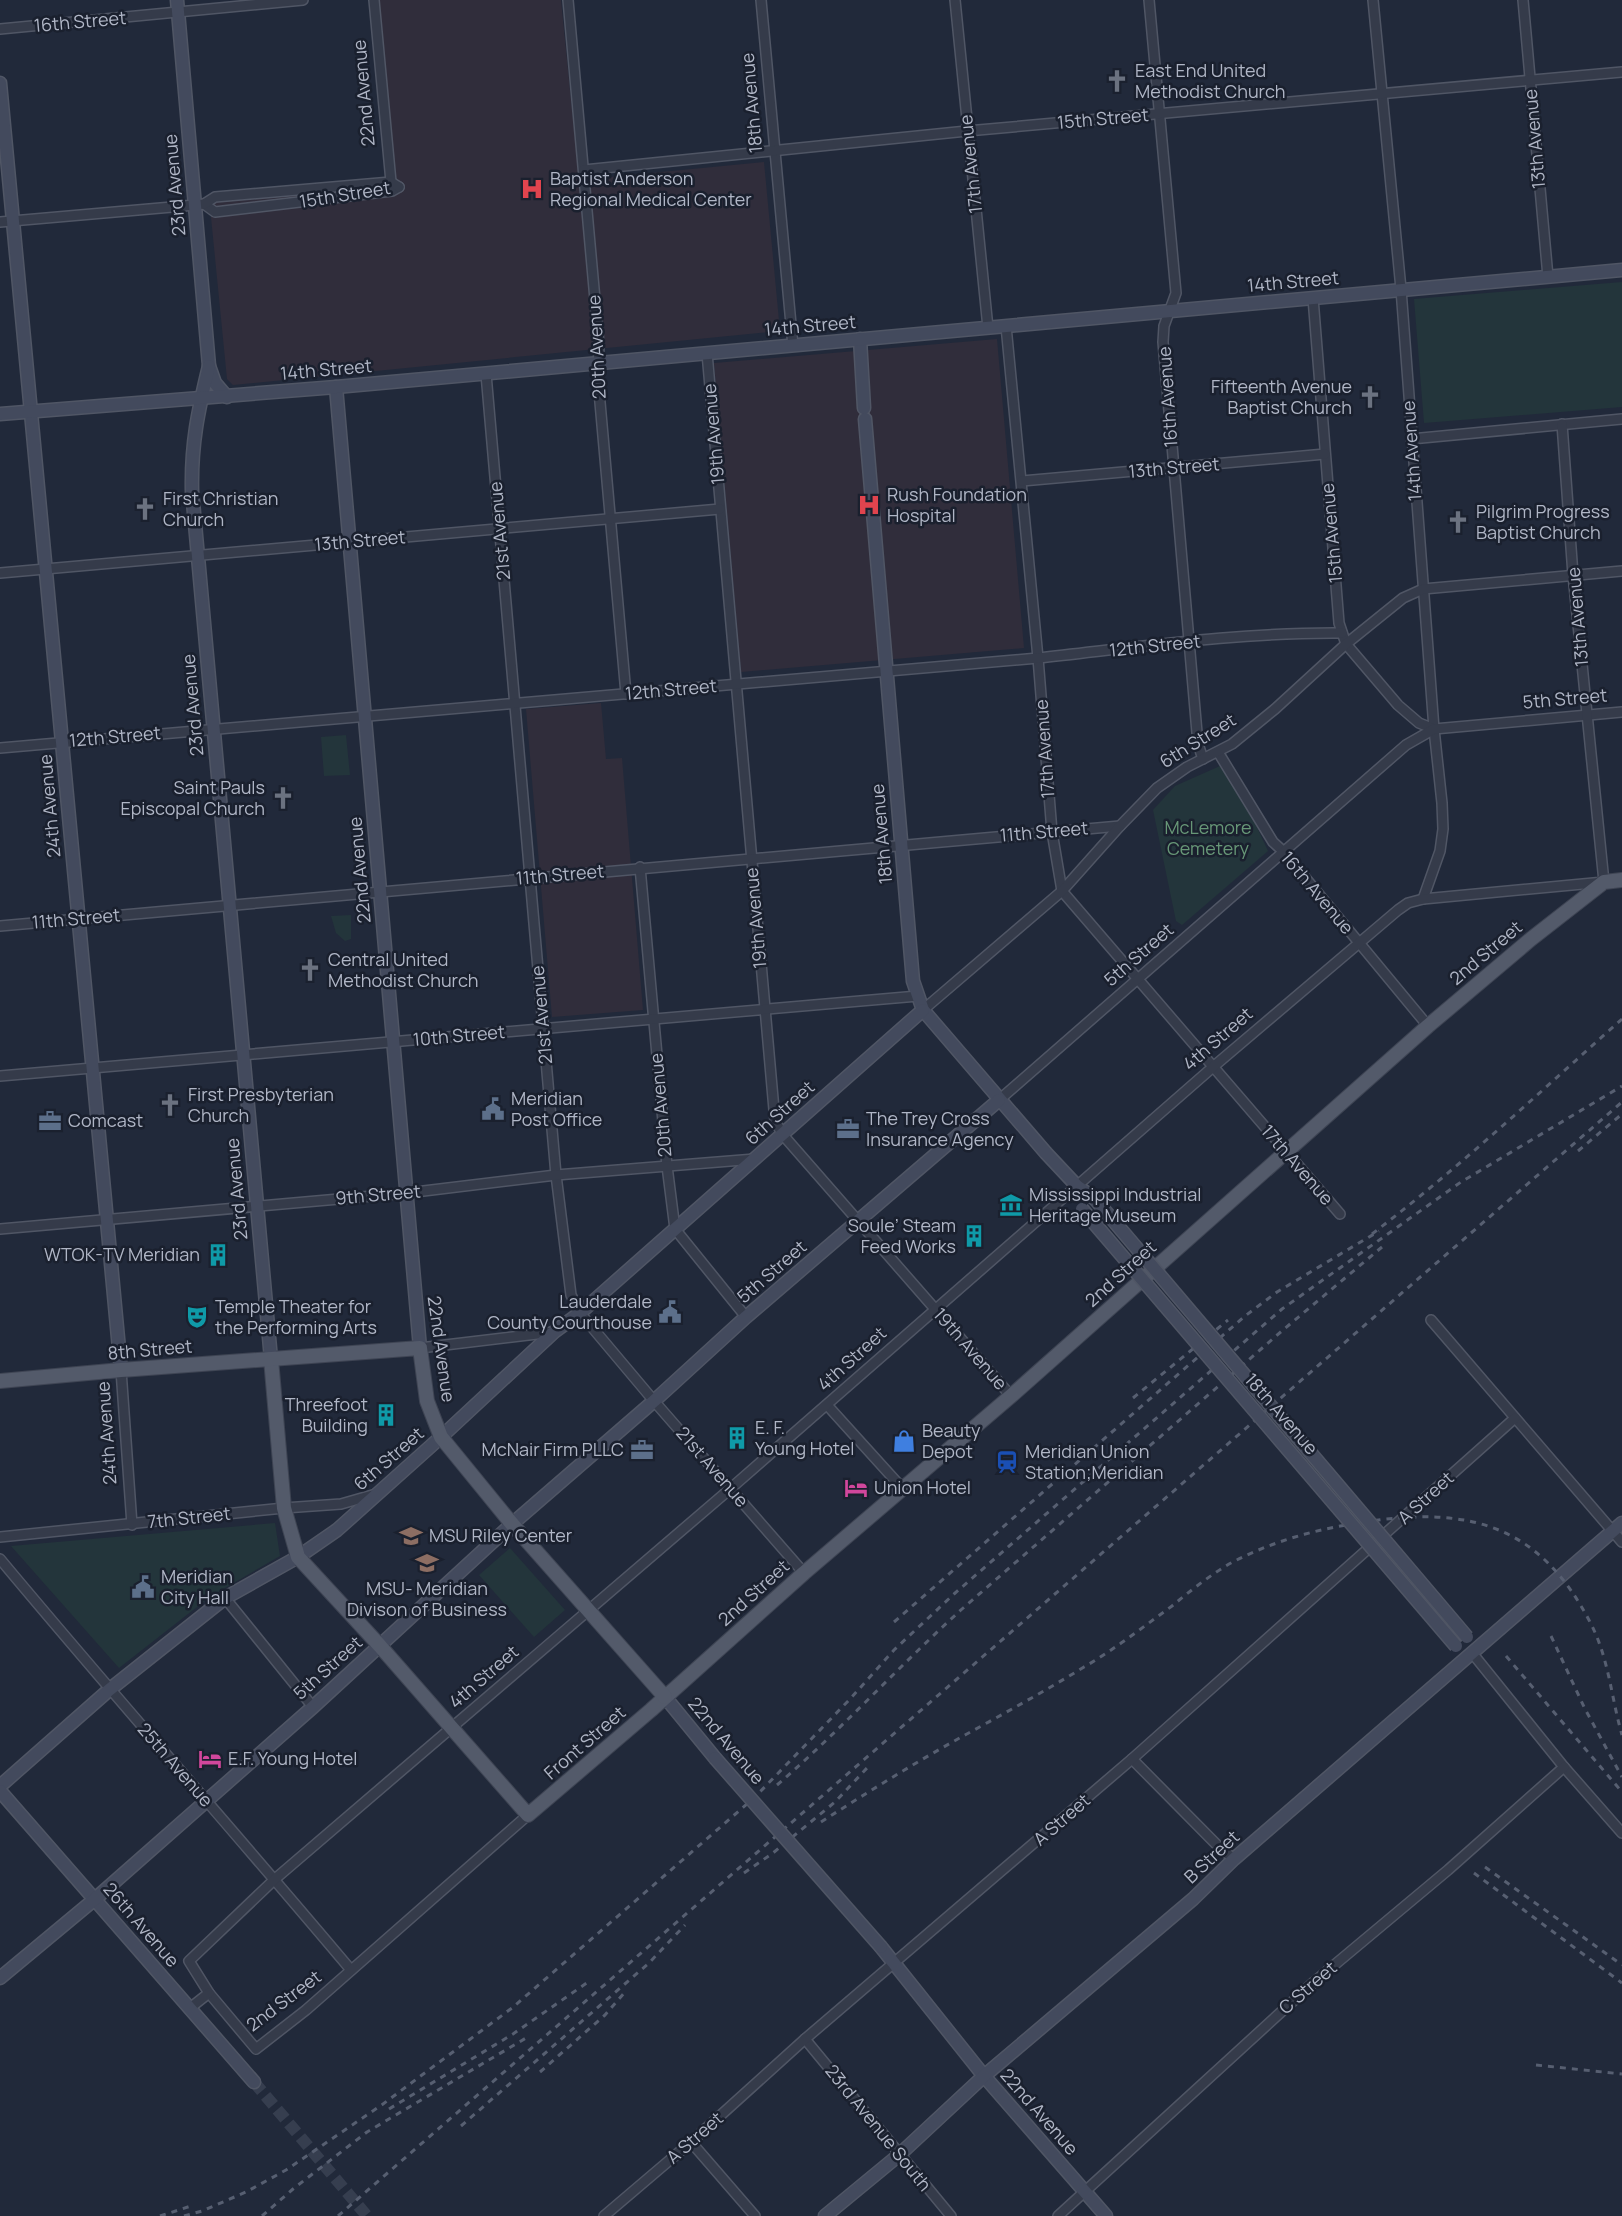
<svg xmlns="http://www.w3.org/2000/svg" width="1622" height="2216" viewBox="0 0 1622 2216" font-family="Manrope,sans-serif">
	<rect width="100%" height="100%" fill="#21293a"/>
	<g fill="#302d3b">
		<polygon points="378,0 561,0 579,180 764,162 780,331 233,385 227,379 209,197 395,179"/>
		<polygon points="997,339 1024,648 741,672 714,363"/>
		<polygon points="601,703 606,759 622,758 643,1010 552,1017 526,709"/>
	</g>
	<g fill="#23353b">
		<polygon points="1622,282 1622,407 1424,423 1414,299"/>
		<polygon points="346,735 350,775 324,776 321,737"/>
		<polygon points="1220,766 1255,823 1268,851 1182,925 1176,921 1153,810 1175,786"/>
		<polygon points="351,915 351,939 345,941 336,933 331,916"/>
		<polygon points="275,1523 280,1556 211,1596 119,1668 11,1546"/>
		<polygon points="510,1548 565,1610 534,1637 479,1575"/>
	</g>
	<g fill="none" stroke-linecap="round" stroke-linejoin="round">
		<polyline stroke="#363e4f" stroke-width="12" stroke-dasharray="12 6" stroke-linecap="butt" points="254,2082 367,2216"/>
		<g stroke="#505665" stroke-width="12">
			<g id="street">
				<polyline points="374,0 391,182"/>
				<polyline points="568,0 599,344 598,380 626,694"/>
				<polyline points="761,0 793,346"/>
				<polyline points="955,0 988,328"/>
				<polyline points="1149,0 1176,293 1164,326 1163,342 1198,744 1203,759"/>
				<polyline points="1373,0 1401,289 1434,729 1442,803 1443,829 1440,851 1423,899"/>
				<polyline points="1523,0 1548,277"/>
				<polyline points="0,29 303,0"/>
				<polyline points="584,170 967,131 1622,72"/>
				<polyline points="204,204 215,212 392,191 399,187"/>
				<polyline points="0,222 195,205 204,204 215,197 391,182 399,187"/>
				<polyline points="1313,298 1339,623 1346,644 1398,705 1419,723 1434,729"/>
				<polyline points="1006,326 1038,658 1052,832 1062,891 1340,1214"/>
				<polyline points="707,353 775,1121 783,1135 1011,1396"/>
				<polyline points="486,374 556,1175 571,1295 580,1313 654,1401 804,1573"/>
				<polyline points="1411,439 1622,419"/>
				<polyline points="1022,481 1325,454"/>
				<polyline points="0,573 720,509"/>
				<path d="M0,748L1038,658C1139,647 1241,632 1342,633"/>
				<polyline points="1218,752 1273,842 1284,852 1428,1026"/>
				<polyline points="640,867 667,1166 675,1229 746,1317"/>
				<polyline points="0,926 1120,826"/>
				<polyline points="923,1010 1062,891 1120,826 1157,788 1187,767 1232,744 1275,709 1346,644 1403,598 1423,589 1622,571"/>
				<polyline points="0,1076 918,996"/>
				<polyline points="999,1100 1406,745 1434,729 1622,712"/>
				<polyline points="0,1229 407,1193 556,1175 755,1159"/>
				<polyline points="1431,1320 1622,1542"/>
				<polyline points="420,1348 554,1332"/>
				<polyline points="121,1370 132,1525"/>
				<polyline points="827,1405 903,1489"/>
				<polyline points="0,1537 284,1508 341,1504 376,1494"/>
				<path d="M0,1559C115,1697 235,1832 351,1970"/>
				<polyline points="225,1598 313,1707"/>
				<polyline points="1473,1654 1564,1767 1622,1833"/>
				<polyline points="1132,1759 1220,1848 1234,1859"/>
				<polyline points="528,1815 306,2010 256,2049 209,1993 189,1961 275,1879 730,1489 1213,1067 1398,910 1408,903 1423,899 1604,882 1573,575 1562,424"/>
				<polyline points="190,2008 209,1993"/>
				<polyline points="805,2039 951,2216"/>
				<polyline points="691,2142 755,2216"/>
				<polyline points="604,2216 691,2142 805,2039 1132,1759 1515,1418"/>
				<polyline points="1058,2216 1314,1982 1448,1870 1564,1767"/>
			</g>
		</g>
		<g stroke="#505665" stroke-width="15">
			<g id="secondary">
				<polyline points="177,0 209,366 215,383 227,397"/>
				<polyline points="0,83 121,1370"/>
				<polyline points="860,339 864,408"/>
				<path d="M209,366C198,411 191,444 192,491L271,1359"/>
				<polyline points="336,387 420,1348"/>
				<polyline points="0,414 336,387 1622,270"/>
				<polyline points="865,419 913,981 923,1010 1046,1153 1077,1186 1095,1199"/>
				<polyline points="665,1697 715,1758"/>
				<polyline points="0,1786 109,1690 225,1598 298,1557 337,1530 441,1437 554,1332 580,1313 923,1010"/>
				<polyline points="0,1791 254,2082"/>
				<polyline points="881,1947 984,2076 1106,2216"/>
				<polyline points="0,1978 95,1899 313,1707 512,1524 654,1401 746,1317 999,1100"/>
				<polyline points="825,2216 899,2155 984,2076 1193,1899 1234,1859 1622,1523"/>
			</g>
		</g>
		<g stroke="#3e4453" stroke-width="16">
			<g id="primary">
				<polyline points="271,1359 284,1508 298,1557 380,1646 528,1815 651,1710 804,1573 1011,1396 1428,1026 1531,939 1604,882 1622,880"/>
				<polyline points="0,1381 121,1370 420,1348 427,1401 441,1437 512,1524 665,1697"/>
			</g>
		</g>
		<use href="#street" stroke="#353b4a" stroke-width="9"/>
		<use href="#secondary" stroke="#434a5d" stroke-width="12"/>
		<use href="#primary" stroke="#535a6a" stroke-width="14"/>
		<g stroke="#575f71" stroke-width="3" stroke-dasharray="6 6" stroke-linecap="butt">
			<polyline points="1578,1151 1622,1114"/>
			<path d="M1372,1234C1460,1167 1540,1092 1622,1019"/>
			<polyline points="1133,1398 1228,1320"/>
			<polyline points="894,1622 1245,1316 1277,1292 1379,1231"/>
			<polyline points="1551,1636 1585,1709 1622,1777"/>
			<polyline points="1506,1656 1622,1792"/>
			<path d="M777,1785C842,1729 899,1666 962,1609L1283,1330L1382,1247"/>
			<path d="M821,1822C868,1792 916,1762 965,1735C1005,1713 1045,1691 1084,1667C1115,1649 1143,1627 1172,1606C1190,1591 1209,1576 1229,1564C1272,1541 1317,1529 1364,1522C1468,1506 1539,1524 1590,1622C1609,1658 1611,1697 1622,1735"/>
			<polyline points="1485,1867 1622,1965"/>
			<polyline points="744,1873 773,1853 835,1802 867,1768"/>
			<polyline points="1474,1873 1622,1983"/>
			<polyline points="1536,2065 1622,2074"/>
			<polyline points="540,2072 605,2015 625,1992"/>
			<polyline points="389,2109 513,2034 591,1980"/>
			<polyline points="461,2126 649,1963 685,1925"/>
			<polyline points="160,2216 194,2205"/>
			<polyline points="184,2216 202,2211 246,2192 286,2170 383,2104 512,2008 755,1797 851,1698 894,1650 954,1594 1282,1309 1461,1182 1622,1086"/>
			<polyline points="262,2216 293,2189 367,2132 526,2038"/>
			<polyline points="338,2216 1622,1102"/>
		</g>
		<g stroke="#505665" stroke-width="15" stroke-linecap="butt">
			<g id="secondary-bridge">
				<polyline points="1095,1199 1467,1637"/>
				<polyline points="1082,1209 1456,1646"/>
				<polyline points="715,1758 881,1947"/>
			</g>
		</g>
		<use href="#secondary-bridge" stroke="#434a5d" stroke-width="12"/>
	</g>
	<defs>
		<g id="church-bare" transform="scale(1.8)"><path d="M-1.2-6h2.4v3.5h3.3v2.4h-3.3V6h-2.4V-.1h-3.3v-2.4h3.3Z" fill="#6b7280" stroke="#1a202e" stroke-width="2.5" paint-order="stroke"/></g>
		<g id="hospital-bare" transform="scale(1.8)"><path d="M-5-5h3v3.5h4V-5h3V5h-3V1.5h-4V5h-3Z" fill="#e0444e" stroke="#1a202e" stroke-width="2.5" paint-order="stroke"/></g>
		<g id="civic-bare" transform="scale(1.8)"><path d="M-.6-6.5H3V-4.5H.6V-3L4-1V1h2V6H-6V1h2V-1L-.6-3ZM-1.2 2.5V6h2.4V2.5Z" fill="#5c6f8a" stroke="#1a202e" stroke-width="2.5" paint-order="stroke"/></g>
		<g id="office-bare" transform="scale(1.8)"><path d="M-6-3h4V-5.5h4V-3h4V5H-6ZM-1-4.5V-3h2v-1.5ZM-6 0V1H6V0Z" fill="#5c6f8a" stroke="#1a202e" stroke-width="2.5" paint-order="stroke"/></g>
		<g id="museum-bare" transform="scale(1.8)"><path d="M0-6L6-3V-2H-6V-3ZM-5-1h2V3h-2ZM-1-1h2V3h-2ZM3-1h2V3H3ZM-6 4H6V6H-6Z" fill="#0f9aa8" stroke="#1a202e" stroke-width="2.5" paint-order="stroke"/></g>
		<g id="building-bare" transform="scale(1.8)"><path d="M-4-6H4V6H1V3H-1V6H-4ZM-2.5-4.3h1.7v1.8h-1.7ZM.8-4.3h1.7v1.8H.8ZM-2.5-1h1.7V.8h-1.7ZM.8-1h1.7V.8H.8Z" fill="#0f9aa8" stroke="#1a202e" stroke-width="2.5" paint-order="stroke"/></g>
		<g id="theatre-bare" transform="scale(1.8)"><path d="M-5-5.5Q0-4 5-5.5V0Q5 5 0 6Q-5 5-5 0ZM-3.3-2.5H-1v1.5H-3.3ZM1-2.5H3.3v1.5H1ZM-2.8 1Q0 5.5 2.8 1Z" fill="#0f9aa8" stroke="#1a202e" stroke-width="2.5" paint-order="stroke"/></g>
		<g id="shop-bare" transform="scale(1.8)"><path d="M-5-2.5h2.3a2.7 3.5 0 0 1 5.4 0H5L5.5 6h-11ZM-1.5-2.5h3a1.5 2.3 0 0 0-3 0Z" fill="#3f7fe0" stroke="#1a202e" stroke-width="2.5" paint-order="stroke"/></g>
		<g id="station-bare" transform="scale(1.8)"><path d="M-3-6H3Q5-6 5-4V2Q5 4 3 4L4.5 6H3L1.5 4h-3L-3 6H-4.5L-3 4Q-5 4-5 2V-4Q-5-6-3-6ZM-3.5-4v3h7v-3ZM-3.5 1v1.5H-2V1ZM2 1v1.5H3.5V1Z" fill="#1a4fb4" stroke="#1a202e" stroke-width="2.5" paint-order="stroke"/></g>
		<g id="hotel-bare" transform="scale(1.8)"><path d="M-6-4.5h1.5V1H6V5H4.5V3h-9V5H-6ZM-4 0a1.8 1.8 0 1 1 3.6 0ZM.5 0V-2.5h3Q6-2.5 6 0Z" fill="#d1479c" stroke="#1a202e" stroke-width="2.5" paint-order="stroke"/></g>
		<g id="university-bare" transform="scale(1.8)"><path d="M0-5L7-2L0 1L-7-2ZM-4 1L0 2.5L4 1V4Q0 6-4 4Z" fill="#8d6e63" stroke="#1a202e" stroke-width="2.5" paint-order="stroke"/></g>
	</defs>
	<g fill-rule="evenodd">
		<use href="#church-bare" x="1117" y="81"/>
		<use href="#hospital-bare" x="532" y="189"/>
		<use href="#church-bare" x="1370" y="397"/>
		<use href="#hospital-bare" x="869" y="505"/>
		<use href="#church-bare" x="145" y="509"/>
		<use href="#church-bare" x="1458" y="522"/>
		<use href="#church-bare" x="283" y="798"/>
		<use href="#church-bare" x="310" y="970"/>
		<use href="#church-bare" x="170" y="1105"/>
		<use href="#civic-bare" x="493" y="1109"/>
		<use href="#office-bare" x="50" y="1121"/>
		<use href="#office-bare" x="848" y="1129"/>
		<use href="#museum-bare" x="1011" y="1205"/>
		<use href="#building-bare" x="974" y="1236"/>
		<use href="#building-bare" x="218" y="1255"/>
		<use href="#civic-bare" x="670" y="1312"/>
		<use href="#theatre-bare" x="197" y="1317"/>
		<use href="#building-bare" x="386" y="1415"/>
		<use href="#building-bare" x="737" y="1438"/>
		<use href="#shop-bare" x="904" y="1441"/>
		<use href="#office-bare" x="642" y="1450"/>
		<use href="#station-bare" x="1007" y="1462"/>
		<use href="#hotel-bare" x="856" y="1488"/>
		<use href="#university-bare" x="411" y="1536"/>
		<use href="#university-bare" x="427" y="1563"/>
		<use href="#civic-bare" x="143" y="1587"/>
		<use href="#hotel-bare" x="210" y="1759"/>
	</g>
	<g text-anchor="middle" stroke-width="5" stroke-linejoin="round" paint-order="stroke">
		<g font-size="18" fill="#b0b6c6" stroke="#1a202e">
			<text transform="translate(80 22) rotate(-5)" y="6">16th Street</text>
			<text transform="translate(364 93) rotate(-95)" y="6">22nd Avenue</text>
			<text transform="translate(752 103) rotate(-95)" y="6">18th Avenue</text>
			<text transform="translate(1103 119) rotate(-5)" y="6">15th Street</text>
			<text transform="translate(1535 139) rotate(-95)" y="6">13th Avenue</text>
			<text transform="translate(971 164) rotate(-96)" y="6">17th Avenue</text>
			<text transform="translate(175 185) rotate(-95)" y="6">23rd Avenue</text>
			<text transform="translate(345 195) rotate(-9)" y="6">15th Street</text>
			<text transform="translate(1293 282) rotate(-5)" y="6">14th Street</text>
			<text transform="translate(810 326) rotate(-5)" y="6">14th Street</text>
			<text transform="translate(597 347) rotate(-93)" y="6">20th Avenue</text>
			<text transform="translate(326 370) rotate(-5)" y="6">14th Street</text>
			<text transform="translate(1168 397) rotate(-94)" y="6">16th Avenue</text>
			<text transform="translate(714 434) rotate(-95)" y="6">19th Avenue</text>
			<text transform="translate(1412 451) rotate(-94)" y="6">14th Avenue</text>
			<text transform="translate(1174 468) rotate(-5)" y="6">13th Street</text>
			<text transform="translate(500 531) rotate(-95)" y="6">21st Avenue</text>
			<text transform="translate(1332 533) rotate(-95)" y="6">15th Avenue</text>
			<text transform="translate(360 541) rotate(-5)" y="6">13th Street</text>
			<text transform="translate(1578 617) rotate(-95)" y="6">13th Avenue</text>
			<text transform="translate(1155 646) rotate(-6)" y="6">12th Street</text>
			<text transform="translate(671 690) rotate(-5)" y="6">12th Street</text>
			<text transform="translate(1565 699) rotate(-5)" y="6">5th Street</text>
			<text transform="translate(193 705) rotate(-95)" y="6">23rd Avenue</text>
			<text transform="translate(115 737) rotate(-5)" y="6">12th Street</text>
			<text transform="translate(1198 741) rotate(-32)" y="6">6th Street</text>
			<text transform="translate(1045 749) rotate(-94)" y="6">17th Avenue</text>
			<text transform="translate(50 806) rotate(-95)" y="6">24th Avenue</text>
			<text transform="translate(1044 832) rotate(-5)" y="6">11th Street</text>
			<text transform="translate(882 834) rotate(-95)" y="6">18th Avenue</text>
			<text transform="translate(360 870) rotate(-95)" y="6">22nd Avenue</text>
			<text transform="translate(560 875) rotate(-5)" y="6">11th Street</text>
			<text transform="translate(1317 893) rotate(50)" y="6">16th Avenue</text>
			<text transform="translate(756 918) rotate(-95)" y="6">19th Avenue</text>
			<text transform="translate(76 919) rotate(-5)" y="6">11th Street</text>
			<text transform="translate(1486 953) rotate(-40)" y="6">2nd Street</text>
			<text transform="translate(1139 955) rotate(-41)" y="6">5th Street</text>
			<text transform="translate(542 1015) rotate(-95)" y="6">21st Avenue</text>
			<text transform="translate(459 1036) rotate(-5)" y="6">10th Street</text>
			<text transform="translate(1218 1039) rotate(-41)" y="6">4th Street</text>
			<text transform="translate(661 1105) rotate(-95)" y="6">20th Avenue</text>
			<text transform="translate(780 1113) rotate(-42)" y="6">6th Street</text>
			<text transform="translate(1297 1165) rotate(49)" y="6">17th Avenue</text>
			<text transform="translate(237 1189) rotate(-95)" y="6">23rd Avenue</text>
			<text transform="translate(378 1195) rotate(-5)" y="6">9th Street</text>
			<text transform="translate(772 1272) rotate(-41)" y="6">5th Street</text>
			<text transform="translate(1121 1274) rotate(-42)" y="6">2nd Street</text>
			<text transform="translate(441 1349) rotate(82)" y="6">22nd Avenue</text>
			<text transform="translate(970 1349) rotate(49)" y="6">19th Avenue</text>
			<text transform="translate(150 1350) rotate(-5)" y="6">8th Street</text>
			<text transform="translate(852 1359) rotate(-42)" y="6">4th Street</text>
			<text transform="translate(1281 1414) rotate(49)" y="6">18th Avenue</text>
			<text transform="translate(107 1433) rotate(-94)" y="6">24th Avenue</text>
			<text transform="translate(389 1459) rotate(-41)" y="6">6th Street</text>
			<text transform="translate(712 1467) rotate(49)" y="6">21st Avenue</text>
			<text transform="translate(1426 1498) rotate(-42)" y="6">A Street</text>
			<text transform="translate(189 1518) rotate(-6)" y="6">7th Street</text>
			<text transform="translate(754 1593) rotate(-42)" y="6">2nd Street</text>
			<text transform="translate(328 1668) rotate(-42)" y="6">5th Street</text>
			<text transform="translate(484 1677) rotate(-41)" y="6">4th Street</text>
			<text transform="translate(726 1741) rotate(50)" y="6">22nd Avenue</text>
			<text transform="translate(585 1743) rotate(-41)" y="6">Front Street</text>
			<text transform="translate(175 1765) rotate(49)" y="6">25th Avenue</text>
			<text transform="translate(1062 1820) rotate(-41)" y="6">A Street</text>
			<text transform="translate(1212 1857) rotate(-43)" y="6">B Street</text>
			<text transform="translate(141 1925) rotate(49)" y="6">26th Avenue</text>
			<text transform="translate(1308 1988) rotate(-41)" y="6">C Street</text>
			<text transform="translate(284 2001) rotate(-37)" y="6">2nd Street</text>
			<text transform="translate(1039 2112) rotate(49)" y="6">22nd Avenue</text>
			<text transform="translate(878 2128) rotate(51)" y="6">23rd Avenue South</text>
			<text transform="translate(695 2138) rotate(-41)" y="6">A Street</text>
		</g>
		<g font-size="18" fill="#b0b6c6" stroke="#1a202e" text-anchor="start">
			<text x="1135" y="77">East End United<tspan x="1135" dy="21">Methodist Church</tspan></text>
			<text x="550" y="185">Baptist Anderson<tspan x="550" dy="21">Regional Medical Center</tspan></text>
			<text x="1352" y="393" text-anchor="end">Fifteenth Avenue<tspan x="1352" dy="21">Baptist Church</tspan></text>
			<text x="887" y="501">Rush Foundation<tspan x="887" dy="21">Hospital</tspan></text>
			<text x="163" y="505">First Christian<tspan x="163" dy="21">Church</tspan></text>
			<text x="1476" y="518">Pilgrim Progress<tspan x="1476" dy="21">Baptist Church</tspan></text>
			<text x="265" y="794" text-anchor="end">Saint Pauls<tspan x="265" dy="21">Episcopal Church</tspan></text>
			<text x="328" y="966">Central United<tspan x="328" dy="21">Methodist Church</tspan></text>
			<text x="188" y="1101">First Presbyterian<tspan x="188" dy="21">Church</tspan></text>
			<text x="511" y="1105">Meridian<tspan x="511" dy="21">Post Office</tspan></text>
			<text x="866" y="1125">The Trey Cross<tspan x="866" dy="21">Insurance Agency</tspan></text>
			<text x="68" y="1127">Comcast</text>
			<text x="1029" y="1201">Mississippi Industrial<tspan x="1029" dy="21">Heritage Museum</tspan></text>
			<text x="956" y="1232" text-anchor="end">Soule’ Steam<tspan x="956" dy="21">Feed Works</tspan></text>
			<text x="200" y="1261" text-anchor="end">WTOK-TV Meridian</text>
			<text x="652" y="1308" text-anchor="end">Lauderdale<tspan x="652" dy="21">County Courthouse</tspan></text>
			<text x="215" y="1313">Temple Theater for<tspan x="215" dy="21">the Performing Arts</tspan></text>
			<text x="368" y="1411" text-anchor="end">Threefoot<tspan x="368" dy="21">Building</tspan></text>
			<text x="755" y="1434">E. F.<tspan x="755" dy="21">Young Hotel</tspan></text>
			<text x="922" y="1437">Beauty<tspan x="922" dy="21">Depot</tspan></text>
			<text x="624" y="1456" text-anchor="end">McNair Firm PLLC</text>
			<text x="1025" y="1458">Meridian Union<tspan x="1025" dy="21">Station;Meridian</tspan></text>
			<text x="874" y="1494">Union Hotel</text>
			<text x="429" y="1542">MSU Riley Center</text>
			<text x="161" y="1583">Meridian<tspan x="161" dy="21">City Hall</tspan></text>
			<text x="427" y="1595" text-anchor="middle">MSU- Meridian<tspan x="427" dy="21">Divison of Business</tspan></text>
			<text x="228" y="1765">E.F. Young Hotel</text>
		</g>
		<g font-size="18" fill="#679777" stroke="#1a202e">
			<text x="1208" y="834">McLemore<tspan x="1208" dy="21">Cemetery</tspan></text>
		</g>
	</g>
</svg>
